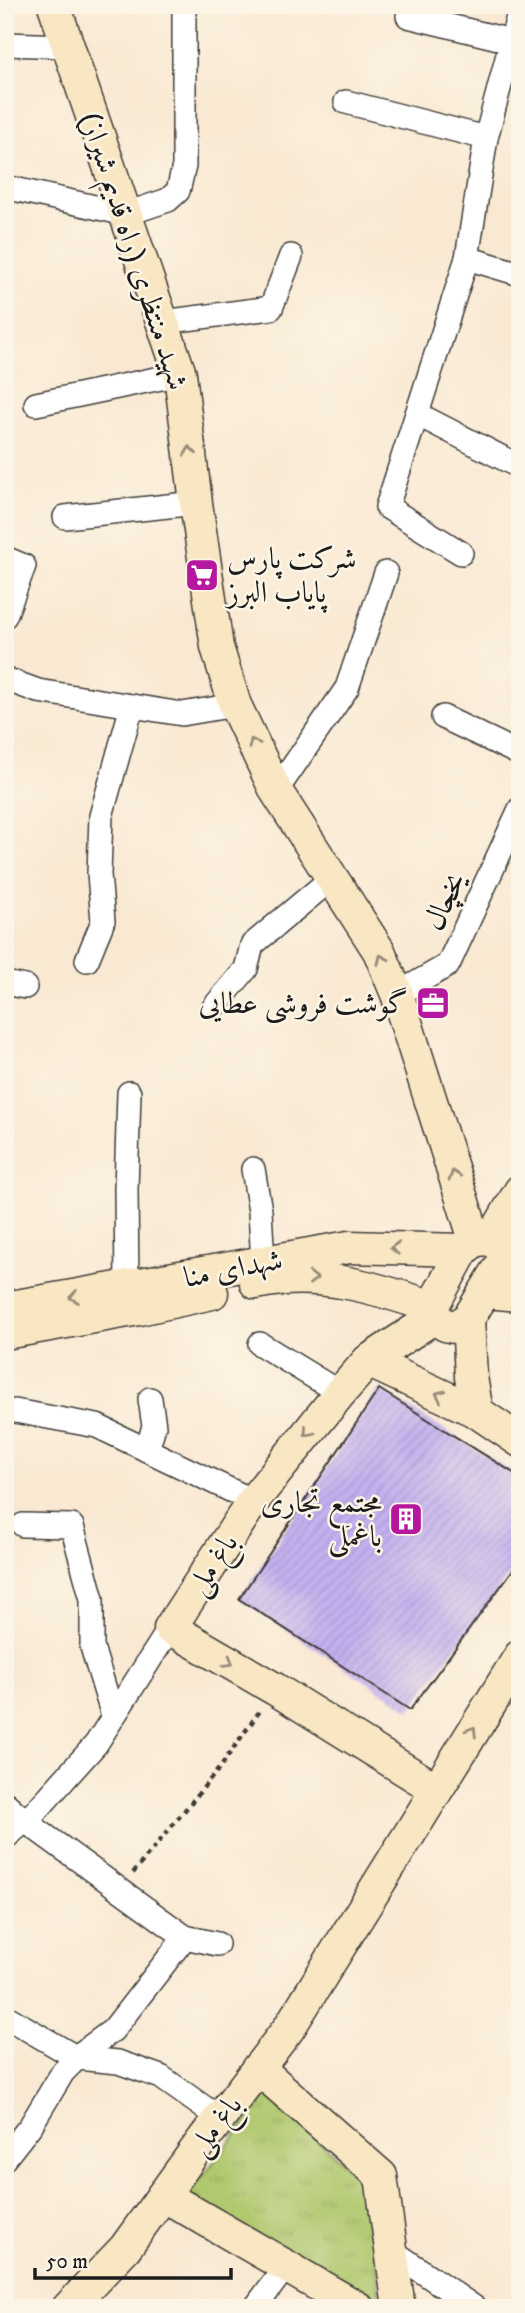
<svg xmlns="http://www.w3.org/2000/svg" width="525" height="2313" viewBox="0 0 525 2313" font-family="'IM FELL DW Pica',Amiri,serif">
	<defs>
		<pattern id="grass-tufts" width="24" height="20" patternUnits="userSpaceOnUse" patternTransform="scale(1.75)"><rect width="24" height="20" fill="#b0c86e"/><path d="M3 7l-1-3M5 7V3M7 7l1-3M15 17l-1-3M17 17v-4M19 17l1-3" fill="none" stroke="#97ab5f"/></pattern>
		<pattern id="building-hatch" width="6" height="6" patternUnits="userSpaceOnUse" patternTransform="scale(1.75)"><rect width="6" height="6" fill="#c5b0ef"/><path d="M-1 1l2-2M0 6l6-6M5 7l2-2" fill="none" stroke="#a997cc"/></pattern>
	</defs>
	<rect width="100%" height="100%" fill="#fcf5e5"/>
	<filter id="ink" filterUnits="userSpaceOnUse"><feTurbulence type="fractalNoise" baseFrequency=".0143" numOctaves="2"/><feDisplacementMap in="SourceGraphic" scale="14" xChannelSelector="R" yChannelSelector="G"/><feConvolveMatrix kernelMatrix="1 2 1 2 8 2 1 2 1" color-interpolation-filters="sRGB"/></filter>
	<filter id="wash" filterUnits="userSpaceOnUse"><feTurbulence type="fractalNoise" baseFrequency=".00686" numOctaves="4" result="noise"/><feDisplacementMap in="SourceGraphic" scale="28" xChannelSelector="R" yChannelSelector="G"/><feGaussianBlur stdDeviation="1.57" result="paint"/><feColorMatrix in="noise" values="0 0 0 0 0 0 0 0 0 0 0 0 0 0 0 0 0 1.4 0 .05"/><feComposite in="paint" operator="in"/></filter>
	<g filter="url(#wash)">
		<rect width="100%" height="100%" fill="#f9e9d3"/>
		<polygon fill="url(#grass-tufts)" stroke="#667245" stroke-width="2" points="267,2094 369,2186 381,2306 187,2196"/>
		<g id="blocks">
			<polygon fill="url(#building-hatch)" points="379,1389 520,1477 520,1560 410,1710 239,1599"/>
		</g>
	</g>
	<g filter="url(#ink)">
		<use href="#blocks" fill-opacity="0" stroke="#3d3b37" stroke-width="2"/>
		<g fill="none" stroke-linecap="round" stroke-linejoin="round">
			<g stroke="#3d3b37" stroke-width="26">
				<g id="street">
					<polyline points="408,16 511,41"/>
					<polyline points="5,44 68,46"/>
					<polyline points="346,102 486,138"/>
					<polyline points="5,187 126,214 168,200 178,191 184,166 184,5"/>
					<polyline points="467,258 520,274"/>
					<polyline points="163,322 271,308 291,256"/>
					<polyline points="36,404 180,374"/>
					<polyline points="417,414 520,467"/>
					<polyline points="65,517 196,503"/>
					<polyline points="461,553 387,507 467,258 486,138 520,9"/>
					<polyline points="5,558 24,566 5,616"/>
					<polyline points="5,679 38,691 182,714 235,705"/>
					<polyline points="443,717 520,754"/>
					<polyline points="276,791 347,688 386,573"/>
					<polyline points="87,960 103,921 99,874 101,816 132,706"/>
					<polyline points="5,983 25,987"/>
					<polyline points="397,994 448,965 520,809"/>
					<polyline points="214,1007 246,969 252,945 332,878"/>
					<polyline points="253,1169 260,1211 263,1263"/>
					<polyline points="127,1287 126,1189 129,1093"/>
					<polyline points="260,1344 340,1393"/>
					<polyline points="15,1411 97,1426 253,1501"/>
					<polyline points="147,1450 154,1426 150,1399"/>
					<polyline points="23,1525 72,1526 92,1599 92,1647 113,1716"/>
					<polyline points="5,1803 25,1821 185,1937 217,1944"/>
					<polyline points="5,1838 36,1811 96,1744 170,1628"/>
					<polyline points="5,2016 77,2058 118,2062 161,2077 219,2118"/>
					<polyline points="5,2158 31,2125 63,2072 83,2052 113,2030 185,1937"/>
					<polyline points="391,2250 475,2308"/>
					<polyline points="255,2308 286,2266"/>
				</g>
			</g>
			<g stroke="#3d3b37" stroke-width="35">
				<g id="secondary">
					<polyline points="54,5 180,374 196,503 217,647 235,705 276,791 379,951 397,994 475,1240"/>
					<path d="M492,1239C501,1246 503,1251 503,1262L468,1319L456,1327C442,1327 436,1319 432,1307L463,1250L475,1240Z"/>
					<polyline points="492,1239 520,1191"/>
					<path d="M256,1283C318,1270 374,1287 432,1307"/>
					<polyline points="486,1292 520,1295"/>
					<polyline points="5,1308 349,1247 463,1250"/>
					<polyline points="435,1317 368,1361 340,1393 253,1501 170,1628 275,1689 436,1789"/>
					<polyline points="468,1319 471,1377 477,1412"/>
					<polyline points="5,1333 139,1309 212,1293"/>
					<polyline points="368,1361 477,1412 520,1441"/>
					<polyline points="258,2068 381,2176 399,2308"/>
					<polyline points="163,2195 358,2308"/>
					<polyline points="68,2308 125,2248 200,2144 289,2028 520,1656"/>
				</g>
			</g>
			<polyline stroke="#3d3b37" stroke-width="4.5" stroke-dasharray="5 5" stroke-linecap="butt" points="133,1873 218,1770 259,1712"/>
			<use href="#street" stroke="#fff" stroke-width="23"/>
			<use href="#secondary" stroke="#f9e7c3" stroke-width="32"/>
		</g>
		<defs><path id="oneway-chevron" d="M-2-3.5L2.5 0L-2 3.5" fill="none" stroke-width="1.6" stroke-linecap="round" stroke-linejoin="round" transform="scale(1.75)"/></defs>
		<g stroke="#968c78">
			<use href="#oneway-chevron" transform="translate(190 451) rotate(-97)"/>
			<use href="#oneway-chevron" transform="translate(253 743) rotate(-116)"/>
			<use href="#oneway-chevron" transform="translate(382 959) rotate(-114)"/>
			<use href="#oneway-chevron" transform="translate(454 1175) rotate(-108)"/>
			<use href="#oneway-chevron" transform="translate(395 1248) rotate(-178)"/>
			<use href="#oneway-chevron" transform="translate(313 1278)"/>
			<use href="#oneway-chevron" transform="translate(74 1297) rotate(170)"/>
			<use href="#oneway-chevron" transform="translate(440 1395) rotate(-155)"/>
			<use href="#oneway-chevron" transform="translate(308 1432) rotate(129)"/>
			<use href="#oneway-chevron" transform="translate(229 1662) rotate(30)"/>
			<use href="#oneway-chevron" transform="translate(472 1731) rotate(-58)"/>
		</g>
	</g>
	<defs>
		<g id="supermarket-square" transform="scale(1.75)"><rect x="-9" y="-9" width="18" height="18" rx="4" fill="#b5179e" stroke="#fcf5e5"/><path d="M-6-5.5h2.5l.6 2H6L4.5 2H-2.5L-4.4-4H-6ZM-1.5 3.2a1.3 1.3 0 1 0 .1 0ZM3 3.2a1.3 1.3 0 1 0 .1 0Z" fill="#fff"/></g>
		<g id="office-square" transform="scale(1.75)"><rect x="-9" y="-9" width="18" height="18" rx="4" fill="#b5179e" stroke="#fcf5e5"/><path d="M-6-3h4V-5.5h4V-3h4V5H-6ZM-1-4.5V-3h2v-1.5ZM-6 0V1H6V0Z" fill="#fff"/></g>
		<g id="building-square" transform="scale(1.75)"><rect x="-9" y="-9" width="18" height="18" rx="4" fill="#b5179e" stroke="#fcf5e5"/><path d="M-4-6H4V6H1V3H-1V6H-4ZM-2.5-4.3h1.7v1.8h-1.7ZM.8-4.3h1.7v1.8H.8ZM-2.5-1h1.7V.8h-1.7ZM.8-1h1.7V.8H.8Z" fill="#fff"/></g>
	</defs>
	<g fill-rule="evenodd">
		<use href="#supermarket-square" x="202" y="575"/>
		<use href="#office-square" x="433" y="1003"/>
		<use href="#building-square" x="406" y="1519"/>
	</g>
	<g text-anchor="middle" stroke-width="5" stroke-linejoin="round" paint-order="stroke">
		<g font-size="30" fill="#1c1c1c" stroke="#fcf5e5">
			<text transform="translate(135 251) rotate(72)" y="10">شهید منتظری (راه قدیم شیراز)</text>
			<text transform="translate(444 901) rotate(-65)" y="10">یخچال</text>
			<text transform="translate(233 1268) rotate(-11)" y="10">شهدای منا</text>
			<text transform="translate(212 1564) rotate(-57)" y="10">باغ ملی</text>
			<text transform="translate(215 2125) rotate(-53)" y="10">باغ ملی</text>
		</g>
		<g font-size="30" fill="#1c1c1c" stroke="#fcf5e5" text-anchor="end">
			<text x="227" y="568" text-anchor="start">شرکت پارس<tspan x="227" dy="34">پایاب البرز</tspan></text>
			<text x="408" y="1013">گوشت فروشی عطایی</text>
			<text x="382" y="1512">مجتمع تجاری<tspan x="382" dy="34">باغملی</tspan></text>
		</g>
	</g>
	<rect width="525" height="2313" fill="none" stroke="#fcf5e5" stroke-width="28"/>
	<path d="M35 2268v10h196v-10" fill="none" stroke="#1c1c1c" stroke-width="3.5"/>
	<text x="46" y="2268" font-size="21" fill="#1c1c1c" stroke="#fcf5e5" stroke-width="5" paint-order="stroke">50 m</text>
</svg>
